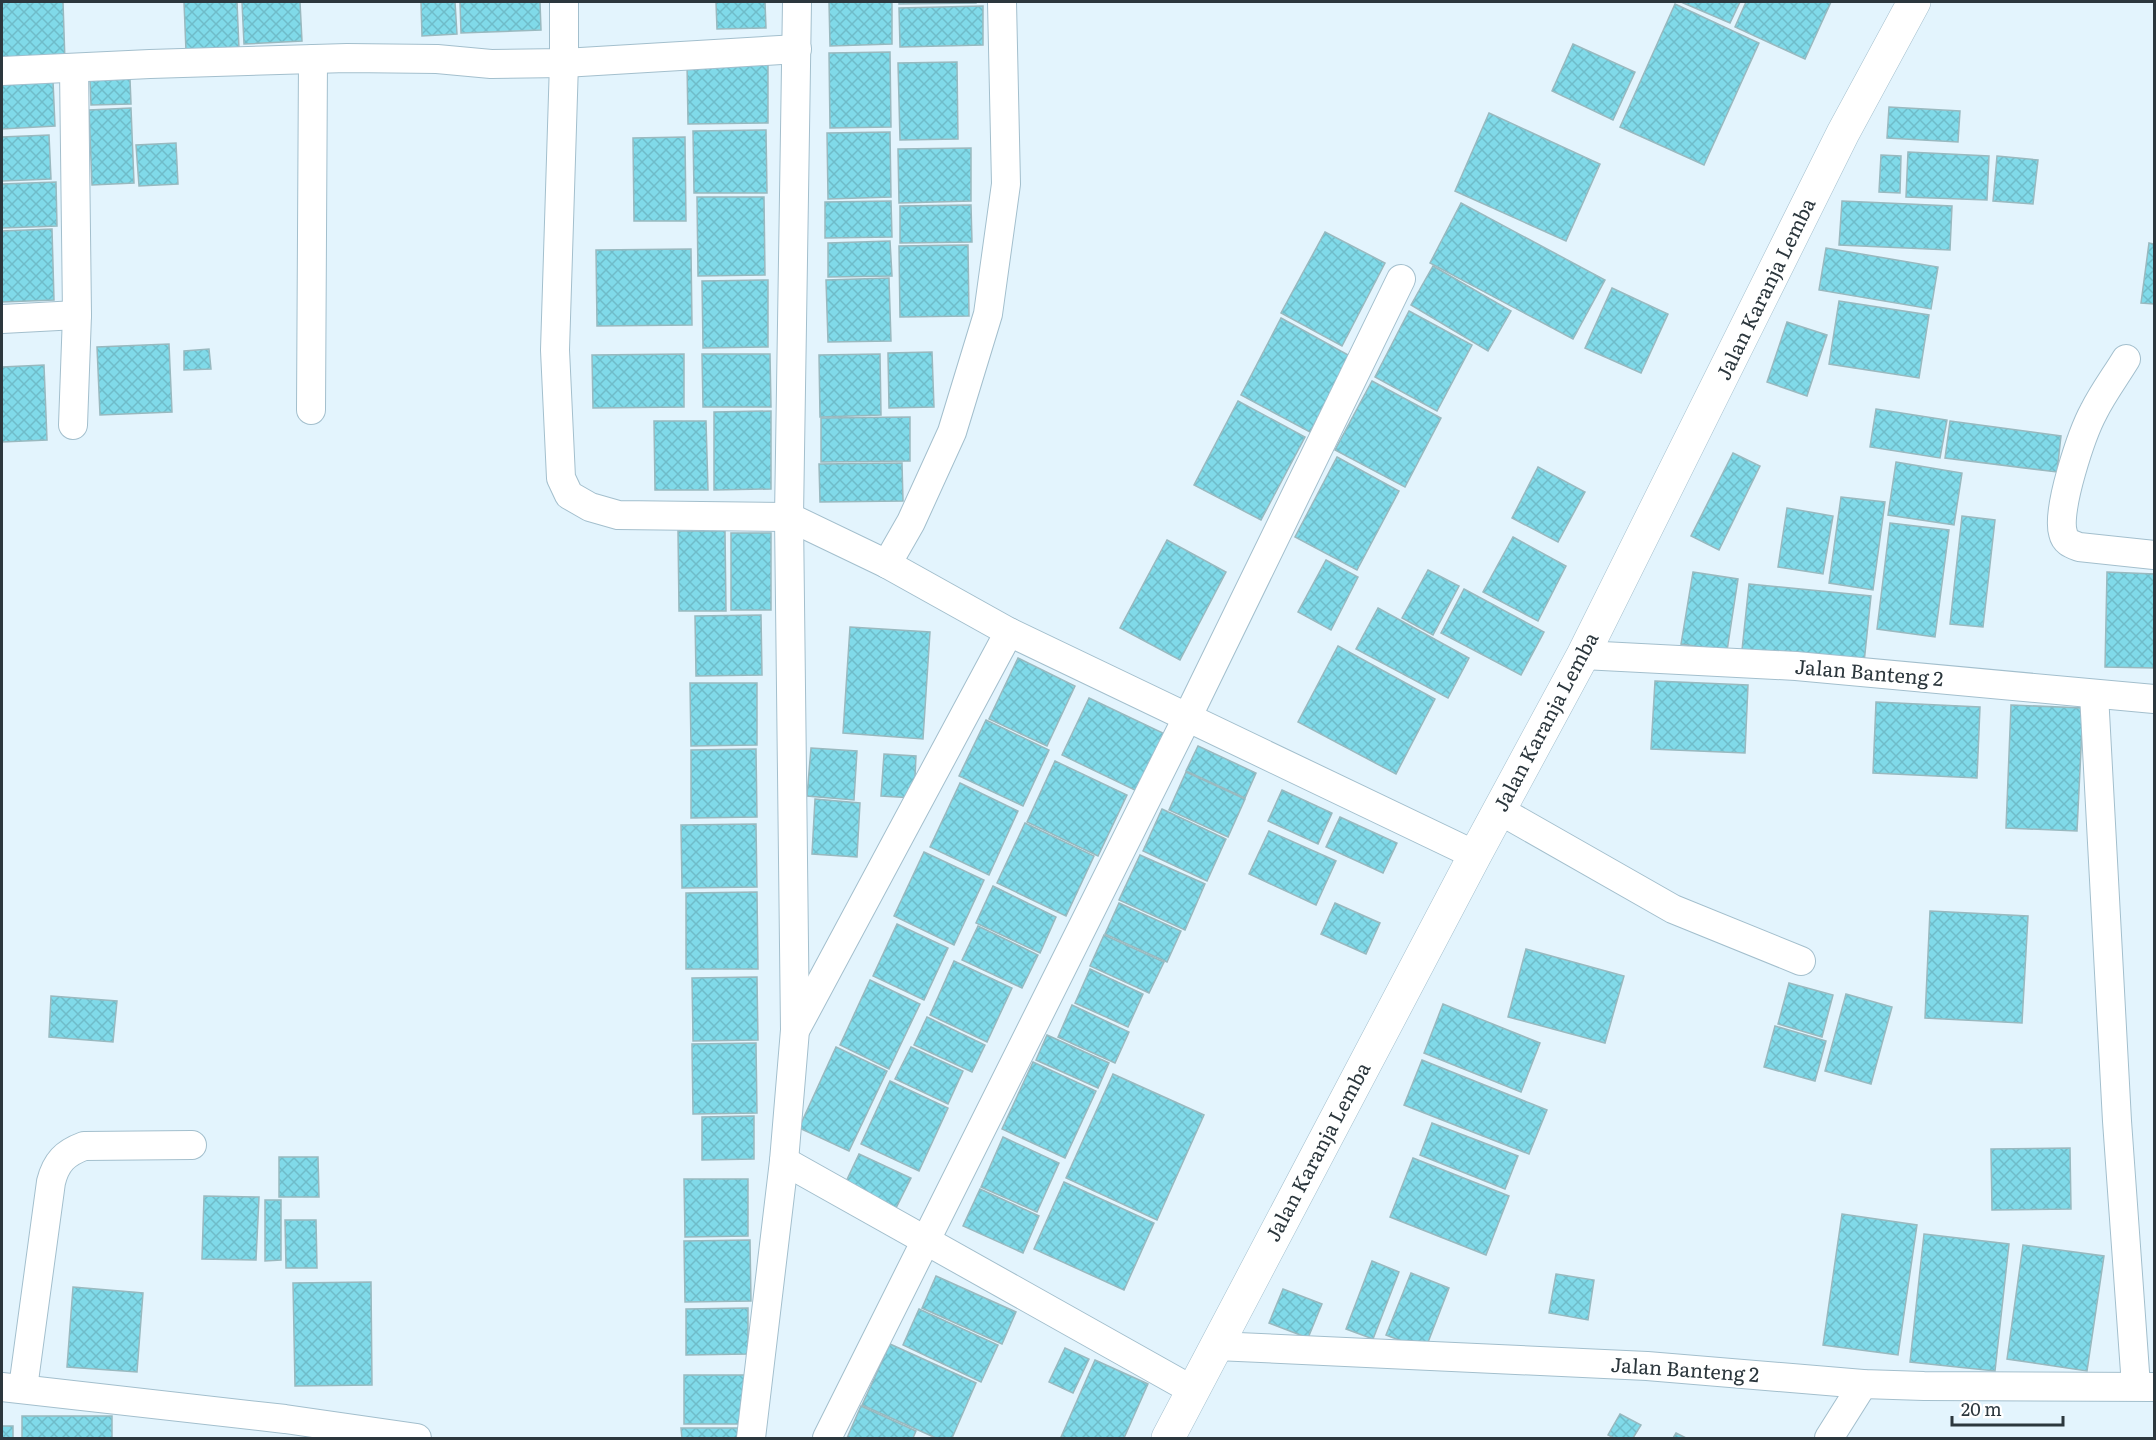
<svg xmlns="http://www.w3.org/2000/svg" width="2156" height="1440" viewBox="0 0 2156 1440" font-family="Literata,serif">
	<defs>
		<pattern id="building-cross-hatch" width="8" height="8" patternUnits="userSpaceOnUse" patternTransform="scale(1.5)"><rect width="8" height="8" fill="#80dae9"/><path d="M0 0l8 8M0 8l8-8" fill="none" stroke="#6fbcc9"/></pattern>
	</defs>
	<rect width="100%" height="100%" fill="#e3f4fd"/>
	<g fill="url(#building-cross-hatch)" stroke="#99b9bf" stroke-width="1.5">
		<polygon points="2,2 63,2 65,62 2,65"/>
		<polygon points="184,2 237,2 239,49 186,51"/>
		<polygon points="242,2 300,2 302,41 244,44"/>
		<polygon points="421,2 455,2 457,34 422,36"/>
		<polygon points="460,2 540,2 541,30 461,33"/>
		<polygon points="716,2 765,2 766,28 717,29"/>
		<polygon points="829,2 892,2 892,44 830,46"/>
		<polygon points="899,2 976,2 976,3 899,4"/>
		<polygon points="1681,2 1740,2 1730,23"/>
		<polygon points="1746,2 1831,2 1805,59 1735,27"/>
		<polygon points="1675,4 1759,43 1704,165 1620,127"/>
		<polygon points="983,6 983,45 900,47 899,8"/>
		<polygon points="1573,44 1635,72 1613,120 1552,91"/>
		<polygon points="890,52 891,127 830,128 829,53"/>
		<polygon points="768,61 768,123 688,124 687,62"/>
		<polygon points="957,62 958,139 900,140 898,63"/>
		<polygon points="130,79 131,104 91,105 90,80"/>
		<polygon points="53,81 55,126 2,129 2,84"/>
		<polygon points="1889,107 1960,111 1958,142 1887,138"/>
		<polygon points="131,108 134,183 92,185 89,110"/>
		<polygon points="1489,113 1600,164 1566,241 1455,191"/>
		<polygon points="766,130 767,193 694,193 693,131"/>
		<polygon points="890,132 891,197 828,199 827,133"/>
		<polygon points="49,135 51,179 2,181 2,137"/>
		<polygon points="685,137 686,221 634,221 633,138"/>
		<polygon points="176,143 178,184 139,186 136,145"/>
		<polygon points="971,148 971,201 899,203 898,149"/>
		<polygon points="1908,152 1989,156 1987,200 1906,197"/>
		<polygon points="1881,155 1901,156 1900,193 1879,192"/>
		<polygon points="1997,156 2038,160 2033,204 1993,201"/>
		<polygon points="56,182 57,226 2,228 2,184"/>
		<polygon points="697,197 764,197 765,275 698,276"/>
		<polygon points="891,201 892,237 825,238 825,202"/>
		<polygon points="1842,201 1952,206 1950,250 1839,245"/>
		<polygon points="1461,203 1605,280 1573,339 1430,263"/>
		<polygon points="971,205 972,242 900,243 900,206"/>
		<polygon points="52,229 54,300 2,302 2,231"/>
		<polygon points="1325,232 1385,263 1342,346 1281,313"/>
		<polygon points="890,241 892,276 828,277 828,243"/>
		<polygon points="2149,243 2154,244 2154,304 2141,303"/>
		<polygon points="968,245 969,316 900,317 899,246"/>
		<polygon points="1826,248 1938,267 1931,309 1819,290"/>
		<polygon points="691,249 692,325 597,326 596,250"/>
		<polygon points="1433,266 1511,311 1488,351 1411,305"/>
		<polygon points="889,278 891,341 828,342 826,280"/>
		<polygon points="768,280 768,347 703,348 702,281"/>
		<polygon points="1612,288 1668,314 1641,373 1585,348"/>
		<polygon points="1839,301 1929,315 1919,378 1829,364"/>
		<polygon points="1409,311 1472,345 1437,411 1375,377"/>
		<polygon points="1281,318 1350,356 1310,432 1241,395"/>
		<polygon points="1787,322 1827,335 1807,396 1767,382"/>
		<polygon points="169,344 172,412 100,415 97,347"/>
		<polygon points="209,349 211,369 184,370 184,351"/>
		<polygon points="932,352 934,407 889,408 888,353"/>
		<polygon points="684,354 684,407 593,408 592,355"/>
		<polygon points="702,354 770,354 771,407 703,407"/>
		<polygon points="880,354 881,415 820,417 819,355"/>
		<polygon points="44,365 47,440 2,442 2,367"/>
		<polygon points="1372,381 1441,418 1405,487 1335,450"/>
		<polygon points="1238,401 1305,437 1261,520 1194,485"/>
		<polygon points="1876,409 1947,420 1940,458 1870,447"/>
		<polygon points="771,411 771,489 714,490 714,412"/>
		<polygon points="910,417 910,461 821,462 821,418"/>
		<polygon points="654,421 706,421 708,490 655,490"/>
		<polygon points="1950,421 2061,436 2057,472 1945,458"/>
		<polygon points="1733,453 1760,466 1719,550 1691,536"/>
		<polygon points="1337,457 1399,491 1357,570 1295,537"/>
		<polygon points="1896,462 1962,473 1954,525 1888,515"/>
		<polygon points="902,463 903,501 820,502 819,464"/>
		<polygon points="1538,467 1585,492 1558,542 1512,518"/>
		<polygon points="1841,497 1885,502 1873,590 1829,583"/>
		<polygon points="1787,508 1833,516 1823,574 1778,567"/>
		<polygon points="1962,516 1995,520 1983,627 1950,624"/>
		<polygon points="1890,523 1949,530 1935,637 1877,629"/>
		<polygon points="678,531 725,531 726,611 679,611"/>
		<rect x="731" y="533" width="40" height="77"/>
		<polygon points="1513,537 1566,566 1538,621 1483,592"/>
		<polygon points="1167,540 1226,572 1180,660 1120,628"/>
		<polygon points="1326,560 1358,577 1331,630 1298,612"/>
		<polygon points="1428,570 1459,586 1433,635 1402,618"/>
		<polygon points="1693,572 1738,579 1727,651 1681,644"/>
		<polygon points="2107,572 2154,574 2154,668 2105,667"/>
		<polygon points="1749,584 1871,596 1864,663 1742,650"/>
		<polygon points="1464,589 1544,632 1521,675 1441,633"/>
		<polygon points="1378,608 1469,658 1448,698 1356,649"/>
		<polygon points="761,615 762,675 696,676 695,616"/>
		<polygon points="850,627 930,632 923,739 843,733"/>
		<polygon points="1338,646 1435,699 1396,774 1298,722"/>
		<polygon points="1018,658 1075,686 1047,746 989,719"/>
		<polygon points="1655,681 1748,685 1745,753 1651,749"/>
		<polygon points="690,683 757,683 757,745 691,746"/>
		<polygon points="1089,698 1165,734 1139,792 1062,755"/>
		<polygon points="1876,702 1980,707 1977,778 1873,773"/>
		<polygon points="2011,705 2083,708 2077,831 2006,828"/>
		<polygon points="986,720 1049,750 1023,806 959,776"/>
		<polygon points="1198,746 1256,773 1245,798 1186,771"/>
		<polygon points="811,748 857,751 854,800 807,796"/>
		<polygon points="756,749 757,817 691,818 691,750"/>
		<polygon points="884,754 916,756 914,798 881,796"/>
		<polygon points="1055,761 1127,795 1098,856 1027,822"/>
		<polygon points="1186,772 1245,799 1228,837 1169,810"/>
		<polygon points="960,783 1018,811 989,875 930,847"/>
		<polygon points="1282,790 1332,813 1318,844 1268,821"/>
		<polygon points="815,799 860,803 857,857 812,854"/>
		<polygon points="1162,809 1226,839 1207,881 1143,851"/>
		<polygon points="1340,817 1397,843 1383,873 1326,847"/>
		<polygon points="1025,823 1094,856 1066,916 997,883"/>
		<polygon points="756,824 757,887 682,888 681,825"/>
		<polygon points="1269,831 1336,861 1316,905 1249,874"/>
		<polygon points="924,852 984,880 954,945 894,916"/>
		<polygon points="1140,855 1205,884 1185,930 1119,900"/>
		<polygon points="993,886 1056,917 1040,953 976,923"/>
		<polygon points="757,892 758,969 686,969 686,893"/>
		<polygon points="1119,903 1181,931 1167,962 1105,934"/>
		<polygon points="1335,903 1380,923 1366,954 1321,934"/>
		<polygon points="1930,911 2028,916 2022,1023 1925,1018"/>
		<polygon points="897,924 948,948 924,1000 873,976"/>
		<polygon points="978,926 1038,955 1022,988 962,960"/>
		<polygon points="1104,935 1164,962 1149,993 1090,966"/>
		<polygon points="1526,949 1624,976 1605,1043 1508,1017"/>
		<polygon points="954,961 1012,988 987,1042 930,1015"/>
		<polygon points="1090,969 1143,994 1128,1027 1075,1003"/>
		<polygon points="757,977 758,1040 693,1041 692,978"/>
		<polygon points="870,980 920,1004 889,1069 840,1045"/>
		<polygon points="1789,983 1833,995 1822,1037 1778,1024"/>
		<polygon points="1846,994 1892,1007 1871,1084 1825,1071"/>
		<polygon points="51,996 117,1001 113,1042 49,1037"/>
		<polygon points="1443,1004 1540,1043 1521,1092 1424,1053"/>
		<polygon points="1072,1005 1129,1032 1115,1063 1058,1037"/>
		<polygon points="927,1017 985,1045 972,1072 914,1045"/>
		<polygon points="1775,1026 1826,1041 1815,1081 1764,1067"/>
		<polygon points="1047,1035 1109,1063 1098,1088 1036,1060"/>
		<polygon points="756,1043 757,1113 693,1114 692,1044"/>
		<polygon points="836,1047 887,1071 849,1151 799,1128"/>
		<polygon points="911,1047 963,1071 948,1104 895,1079"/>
		<polygon points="1422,1060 1547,1110 1529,1154 1404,1105"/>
		<polygon points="1033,1062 1096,1091 1065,1158 1002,1129"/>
		<polygon points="1113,1074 1204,1115 1157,1220 1066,1178"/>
		<polygon points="890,1081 948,1108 919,1171 861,1144"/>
		<polygon points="754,1116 754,1159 702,1160 702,1117"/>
		<polygon points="1432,1123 1518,1156 1505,1189 1420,1155"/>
		<polygon points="1003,1137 1059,1163 1037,1212 981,1187"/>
		<polygon points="2070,1148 2071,1209 1992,1210 1991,1149"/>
		<polygon points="859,1154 911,1178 895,1210 844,1186"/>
		<polygon points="279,1157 318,1157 319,1197 279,1197"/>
		<polygon points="1413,1158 1509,1196 1486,1255 1390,1217"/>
		<polygon points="684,1179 748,1179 748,1236 685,1237"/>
		<polygon points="1064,1182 1154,1223 1124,1290 1034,1249"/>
		<polygon points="980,1189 1039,1216 1023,1253 963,1226"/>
		<polygon points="204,1196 259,1197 256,1260 202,1259"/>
		<polygon points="265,1200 281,1200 281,1260 265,1261"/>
		<polygon points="1842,1214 1917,1225 1898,1355 1823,1345"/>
		<polygon points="285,1220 316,1220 317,1268 286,1268"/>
		<polygon points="1924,1234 2009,1244 1995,1371 1910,1362"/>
		<polygon points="750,1240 751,1301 685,1302 684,1241"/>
		<polygon points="2023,1245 2104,1256 2087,1371 2007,1359"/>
		<polygon points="1372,1261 1399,1272 1373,1339 1346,1329"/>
		<polygon points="1411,1273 1449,1288 1425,1350 1386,1335"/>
		<polygon points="1556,1274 1594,1280 1588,1320 1549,1313"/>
		<polygon points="936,1276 1016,1312 1002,1344 922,1308"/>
		<polygon points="371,1282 372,1385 295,1386 293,1283"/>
		<polygon points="73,1287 143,1293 137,1372 67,1367"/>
		<polygon points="1283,1289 1322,1304 1308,1338 1269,1323"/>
		<polygon points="748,1308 748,1354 686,1355 686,1309"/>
		<polygon points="919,1309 998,1345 981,1382 903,1345"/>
		<polygon points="890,1344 976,1383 952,1438 936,1438 862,1405"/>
		<polygon points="1065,1348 1089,1359 1073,1393 1049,1382"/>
		<polygon points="1095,1360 1148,1384 1124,1438 1065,1438 1061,1437"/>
		<polygon points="684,1375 751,1375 752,1424 684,1424"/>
		<polygon points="861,1406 916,1431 913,1438 847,1438"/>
		<polygon points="1620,1414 1641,1425 1633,1438 1614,1438 1608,1435"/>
		<rect x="22" y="1416" width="90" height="22"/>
		<rect x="2" y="1426" width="11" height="12"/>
		<polygon points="681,1428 740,1428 741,1438 682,1438"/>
		<polygon points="1676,1433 1686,1438 1673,1438"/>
	</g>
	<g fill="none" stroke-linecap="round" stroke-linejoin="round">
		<g stroke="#a3bfcd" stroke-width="30">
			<g id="minor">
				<polyline points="564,2 564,63 555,350 561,478 569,495 590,507 618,515 789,517 887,564 1009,632 1475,855"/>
				<polyline points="2,71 150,64 347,58 437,59 491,64 564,63 797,49"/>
				<polyline points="2,319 77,315"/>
				<path d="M2126,359C2115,377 2103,393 2094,411C2082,433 2056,510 2063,533C2065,542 2071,544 2079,547L2154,555"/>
				<polyline points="311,410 313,59"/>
				<polyline points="73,425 77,315 74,68"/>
				<polyline points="887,564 911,522 952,432 988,314 1006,184 1002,2"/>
				<polyline points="1583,655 1796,666 2154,699"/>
				<polyline points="2094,694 2117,1121 2136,1386"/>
				<polyline points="1499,810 1673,909 1801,961"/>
				<polyline points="797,1027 1009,632"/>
				<polyline points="784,1161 1194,1391"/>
				<polyline points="1216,1346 1647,1366 1863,1384 1924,1386 2154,1387"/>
				<polyline points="2,1387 285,1419 417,1438"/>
				<path d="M23,1388L51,1182C56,1162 65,1153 84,1146L192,1145"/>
				<polyline points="751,1438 784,1161 795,1030 789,517 797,2"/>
				<polyline points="827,1438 1188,716 1401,279"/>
				<polyline points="1829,1438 1863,1384"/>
			</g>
		</g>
		<g stroke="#a3bfcd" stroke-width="34">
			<polyline id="primary" points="1168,1438 1475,855 1583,655 1843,133 1914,2"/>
		</g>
		<use href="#minor" stroke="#fff" stroke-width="28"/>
		<use href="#primary" stroke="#fff" stroke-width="33"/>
	</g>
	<g text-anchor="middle" stroke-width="4.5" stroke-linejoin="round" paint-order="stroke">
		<g font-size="20" fill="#2c373d" stroke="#fff">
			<text transform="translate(1766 289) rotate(-64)" y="7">Jalan Karanja Lemba</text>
			<text transform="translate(1869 673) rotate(5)" y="7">Jalan Banteng 2</text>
			<text transform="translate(1546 722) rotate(-62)" y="7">Jalan Karanja Lemba</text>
			<text transform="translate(1318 1152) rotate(-62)" y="7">Jalan Karanja Lemba</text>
			<text transform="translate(1685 1370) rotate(4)" y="7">Jalan Banteng 2</text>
		</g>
	</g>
	<rect width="2156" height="1440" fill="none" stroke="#2c373d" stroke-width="6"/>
	<path d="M1952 1416v9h111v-9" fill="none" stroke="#2c373d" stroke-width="3"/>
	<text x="1961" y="1416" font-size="18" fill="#2c373d" stroke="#ffffff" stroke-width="4.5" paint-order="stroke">20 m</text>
</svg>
